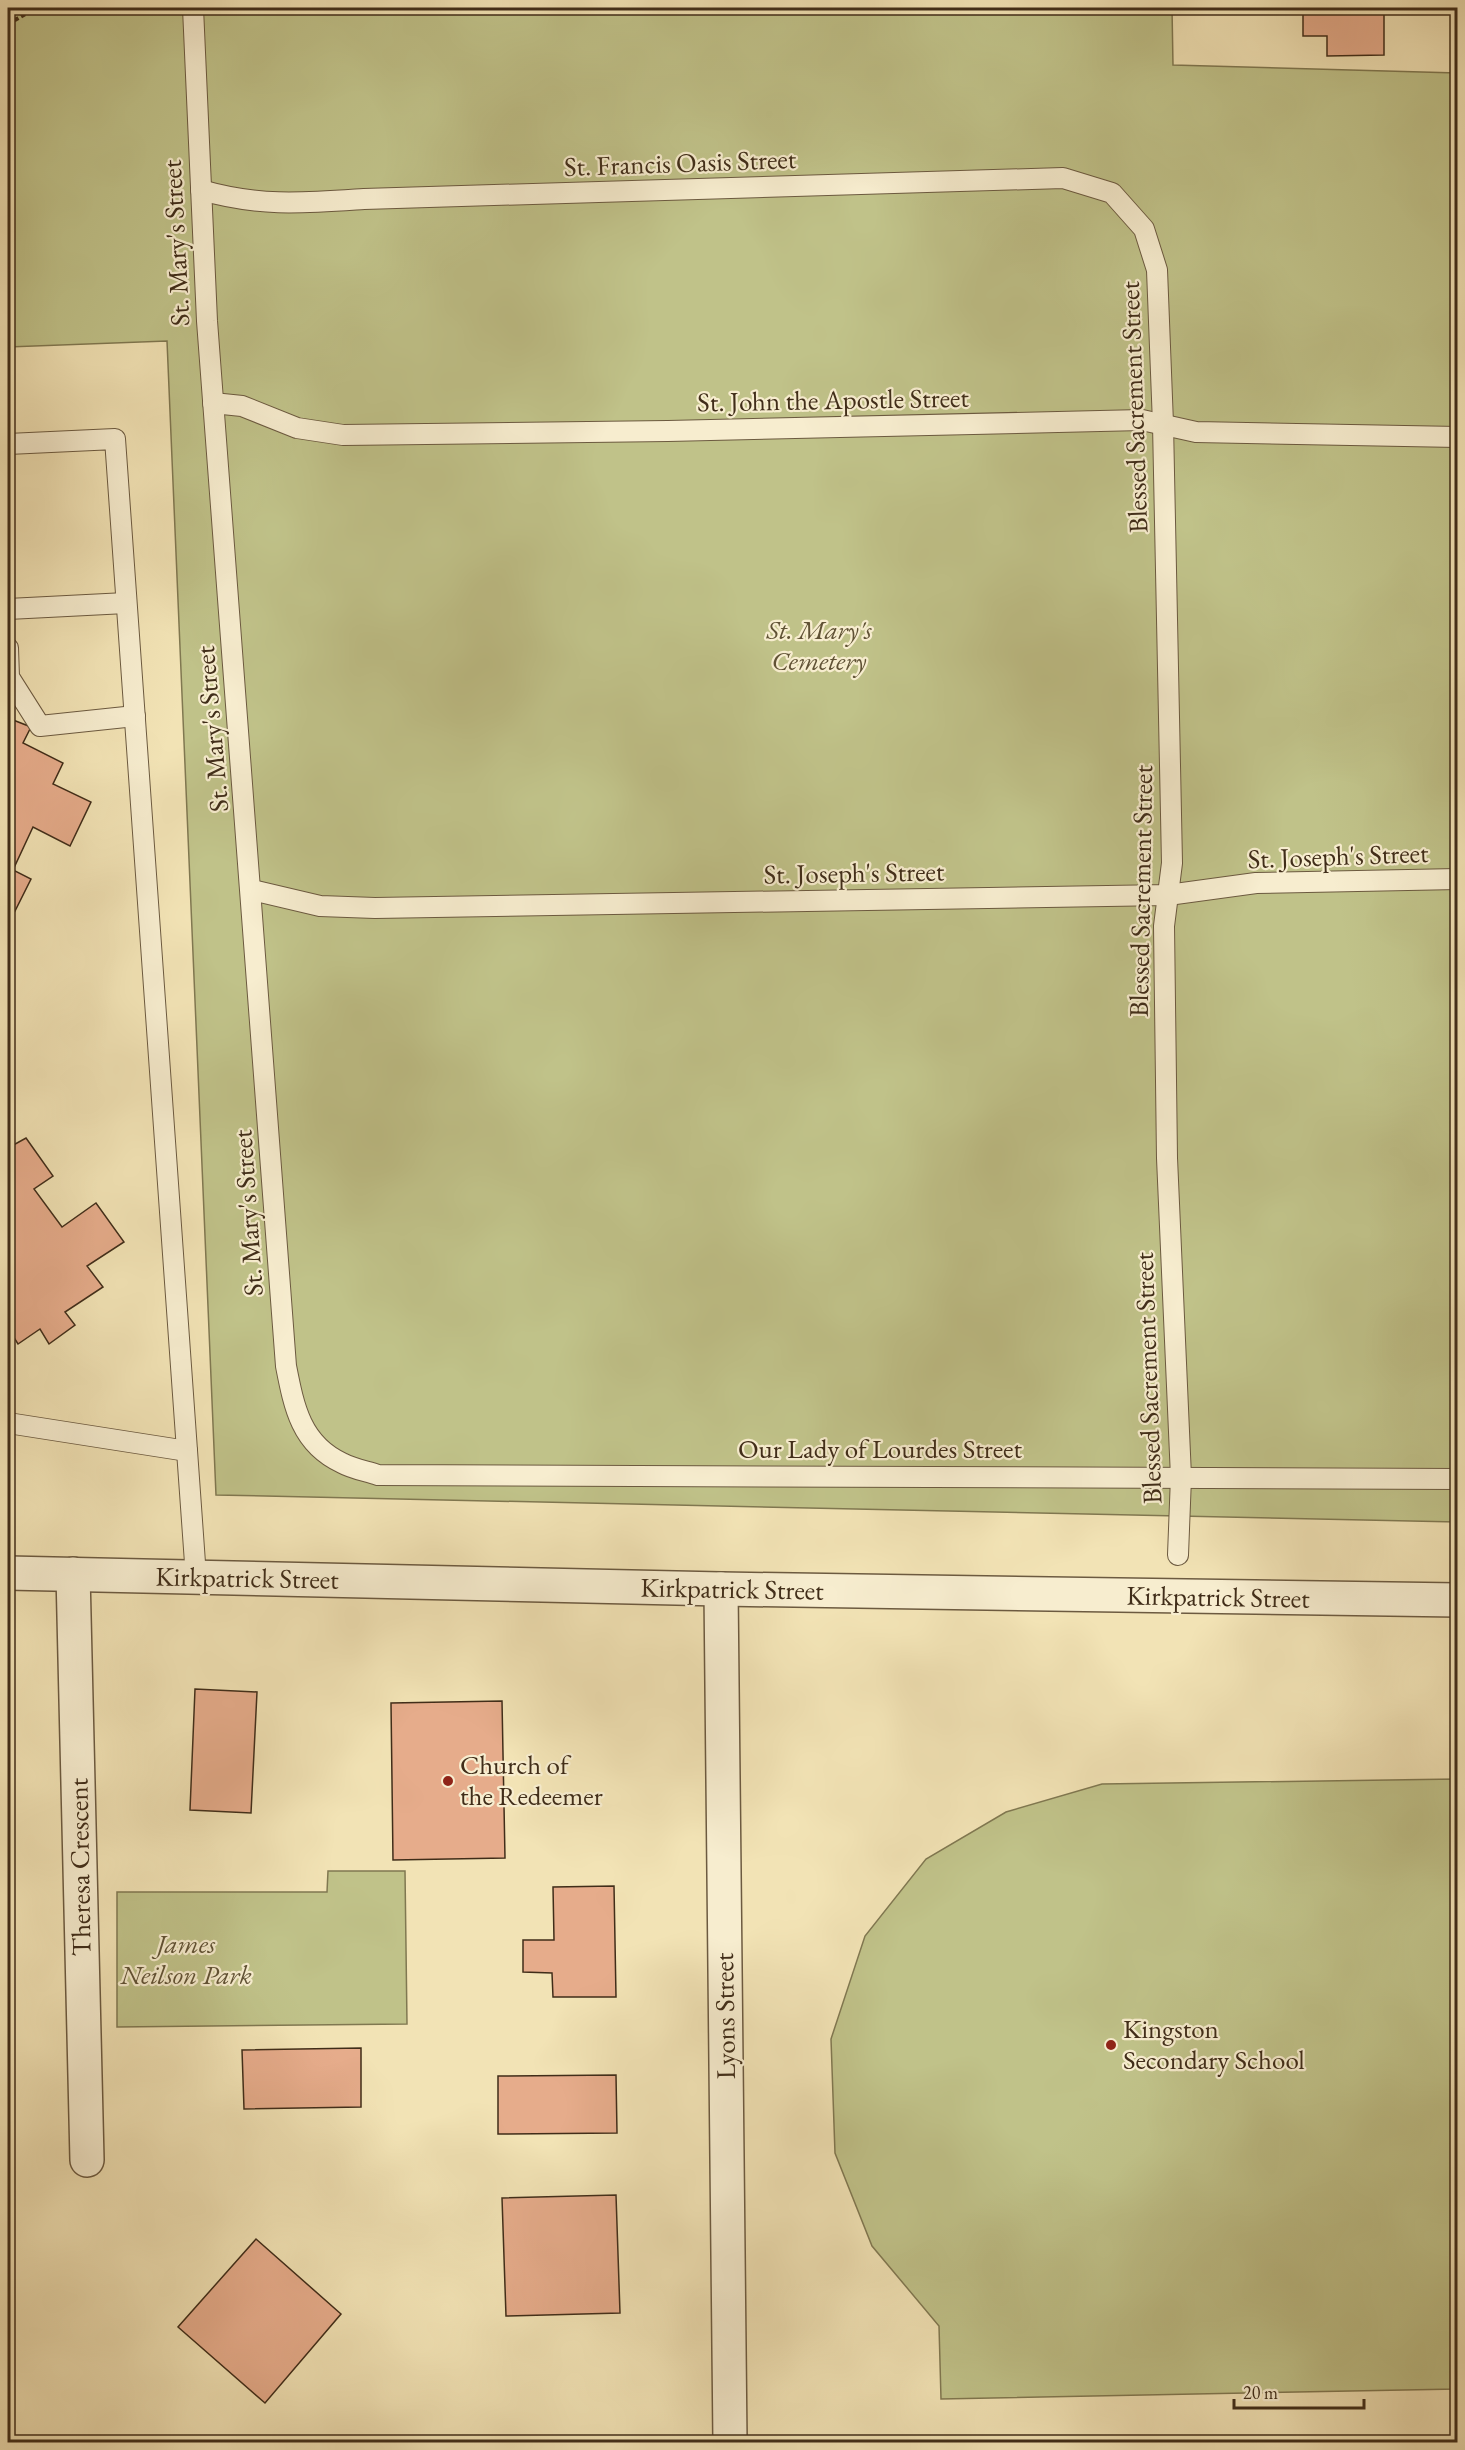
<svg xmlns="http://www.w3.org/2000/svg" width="1465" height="2450" viewBox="0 0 1465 2450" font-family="'EB Garamond',serif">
	<rect width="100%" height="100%" fill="#f2e3b5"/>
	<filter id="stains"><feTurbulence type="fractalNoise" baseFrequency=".00333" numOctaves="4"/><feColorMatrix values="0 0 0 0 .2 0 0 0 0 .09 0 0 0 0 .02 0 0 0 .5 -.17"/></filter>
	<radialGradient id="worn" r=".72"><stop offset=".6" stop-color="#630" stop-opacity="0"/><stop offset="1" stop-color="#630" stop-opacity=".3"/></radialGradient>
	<g fill="#c0c289" stroke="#807851" stroke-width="1.5">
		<polygon points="8,8 1172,8 1173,65 1457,73 1457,1522 216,1495 167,341 8,347"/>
		<polygon points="1457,1779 1457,2389 941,2399 939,2326 872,2246 835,2153 831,2039 865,1936 926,1859 1006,1812 1102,1784"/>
		<polygon points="328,1871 405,1871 407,2024 117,2027 117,1892 327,1892"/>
	</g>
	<g fill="#e6ac8b" stroke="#402d19" stroke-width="1.5">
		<rect x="1213" y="8" width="55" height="2"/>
		<polygon points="1303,8 1384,8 1384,55 1327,56 1327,36 1303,36"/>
		<polygon points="8,718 31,727 23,743 63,763 53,784 91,802 70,846 33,827 13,870 31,879 10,921 8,920"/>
		<polygon points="26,1138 53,1176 34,1189 62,1227 96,1203 124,1242 87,1266 103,1287 65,1312 75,1325 49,1344 40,1329 18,1344 8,1328 8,1148"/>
		<polygon points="195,1689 257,1692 251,1813 190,1810"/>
		<polygon points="502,1701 505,1858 393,1860 391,1703"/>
		<polygon points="614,1886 616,1997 553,1997 552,1973 523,1972 523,1940 554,1940 553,1887"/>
		<polygon points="361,2048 361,2107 244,2109 242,2050"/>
		<polygon points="616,2075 617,2133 498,2134 498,2076"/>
		<polygon points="616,2195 620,2313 506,2316 502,2198"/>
		<polygon points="256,2239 341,2314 265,2403 178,2327"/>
	</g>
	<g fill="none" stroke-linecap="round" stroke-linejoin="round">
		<g stroke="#6c5a40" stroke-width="22">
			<g id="service">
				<path d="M193,8L207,321L286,1366C294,1407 301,1444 342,1463C353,1469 366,1471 378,1475L1458,1479"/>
				<path d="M201,190C260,207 304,203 364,199L1063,178L1112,193L1144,229L1157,270L1163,424L1172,863L1164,926L1167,1158L1181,1477L1178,1555"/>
				<polyline points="213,403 242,406 297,428 343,435 668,431 1142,420 1196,432 1458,437"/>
				<polyline points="8,444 115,439 196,1577"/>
				<polyline points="8,609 126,603"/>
				<polyline points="8,648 9,677 40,726 135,716"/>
				<polyline points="252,890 320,906 375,908 1168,895 1256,883 1458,879"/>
				<polyline points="8,1423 187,1451"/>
			</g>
		</g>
		<g stroke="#6c5a40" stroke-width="36">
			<g id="minor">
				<polyline points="8,1573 721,1589 1458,1600"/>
				<polyline points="73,1574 87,2160"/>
				<polyline points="721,1589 730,2442"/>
			</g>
		</g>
		<polyline stroke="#402d19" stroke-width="4" stroke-dasharray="4.5 3" stroke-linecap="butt" points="8,24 36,8"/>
		<use href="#service" stroke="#f7edcf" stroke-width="20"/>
		<use href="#minor" stroke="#f7edcf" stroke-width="33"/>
	</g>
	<g fill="#8f2418" stroke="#f7edcf" stroke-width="2">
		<circle cx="448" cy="1781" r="6"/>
		<circle cx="1111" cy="2045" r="6"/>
	</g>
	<g text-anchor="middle" stroke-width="4.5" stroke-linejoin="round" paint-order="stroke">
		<g font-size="27" fill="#402d19" stroke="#f7edcf">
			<text transform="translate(680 163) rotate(-2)" y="9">St. Francis Oasis Street</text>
			<text transform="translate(176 243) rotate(-93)" y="9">St. Mary's Street</text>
			<text transform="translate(833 400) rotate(-1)" y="9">St. John the Apostle Street</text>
			<text transform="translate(1134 407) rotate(-92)" y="9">Blessed Sacrement Street</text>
			<text transform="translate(212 729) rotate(-95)" y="9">St. Mary's Street</text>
			<text transform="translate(1338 856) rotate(-2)" y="9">St. Joseph's Street</text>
			<text transform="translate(854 873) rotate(-1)" y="9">St. Joseph's Street</text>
			<text transform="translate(1141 891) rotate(-89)" y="9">Blessed Sacrement Street</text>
			<text transform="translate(248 1213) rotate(-94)" y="9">St. Mary's Street</text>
			<text transform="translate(1148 1378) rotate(-92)" y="9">Blessed Sacrement Street</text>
			<text x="880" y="1458">Our Lady of Lourdes Street</text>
			<text transform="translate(247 1578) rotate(1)" y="9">Kirkpatrick Street</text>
			<text transform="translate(732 1589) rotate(1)" y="9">Kirkpatrick Street</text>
			<text transform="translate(1218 1597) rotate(1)" y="9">Kirkpatrick Street</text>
			<text transform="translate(80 1867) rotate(-91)" y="9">Theresa Crescent</text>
			<text transform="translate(725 2016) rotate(-91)" y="9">Lyons Street</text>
		</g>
		<g font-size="27" font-style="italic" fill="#605235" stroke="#f7edcf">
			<text x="819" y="639">St. Mary's<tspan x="819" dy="31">Cemetery</tspan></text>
			<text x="186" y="1953">James<tspan x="186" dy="31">Neilson Park</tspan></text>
		</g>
		<g font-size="27" fill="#402d19" stroke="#f7edcf" text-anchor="start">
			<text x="460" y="1774">Church of<tspan x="460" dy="31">the Redeemer</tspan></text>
			<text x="1123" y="2038">Kingston<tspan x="1123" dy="31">Secondary School</tspan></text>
		</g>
	</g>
	<rect width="1465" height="2450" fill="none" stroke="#f2e3b5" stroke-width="30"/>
	<rect x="9" y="9" width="1447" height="2432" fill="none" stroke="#402d19" stroke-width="3"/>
	<rect x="15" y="15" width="1435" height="2420" fill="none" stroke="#402d19" stroke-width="1.5"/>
	<path d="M1234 2399v9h130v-9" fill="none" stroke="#402d19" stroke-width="3"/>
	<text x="1243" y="2399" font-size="18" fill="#402d19" stroke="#f7edcf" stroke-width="4.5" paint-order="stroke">20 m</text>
	<rect width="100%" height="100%" filter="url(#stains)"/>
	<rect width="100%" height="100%" fill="url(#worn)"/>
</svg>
